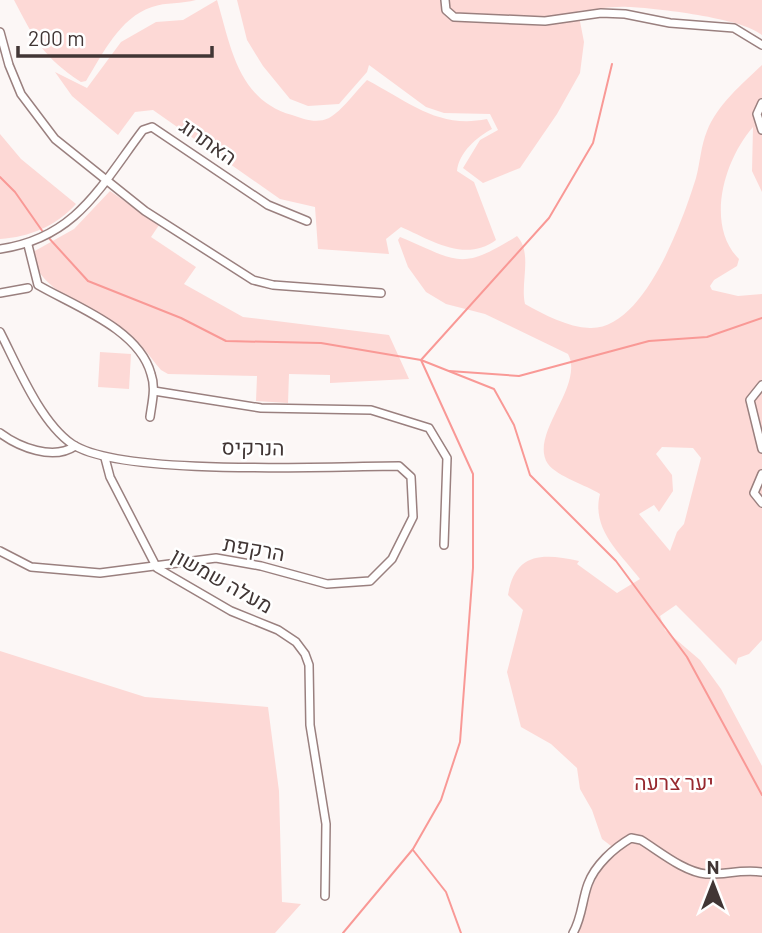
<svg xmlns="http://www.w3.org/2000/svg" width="762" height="933" viewBox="0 0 762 933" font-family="Barlow,Heebo,sans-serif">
	<rect width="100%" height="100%" fill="#fcf7f6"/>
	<g fill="#fdd9d6" fill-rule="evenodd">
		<path d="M14,0H196C182,4 166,2 152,7C119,18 103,54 86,81L81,82C43,57 35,40 14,0Z"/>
		<path d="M217,0C231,47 238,100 292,115C304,119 316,124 329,118C342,111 356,91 367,80C409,102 438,129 487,119L492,129C477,137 459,152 457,171L474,182L496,240C465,263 431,240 401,227L386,239L389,254L318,249L315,207L280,199L153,110L135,112L118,135L72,96L55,72L87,88L121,42L156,22L183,20Z"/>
		<path d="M237,0H762V35C742,18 656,8 628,7C612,6 594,10 578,11L584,42L580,73L557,114L520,168L483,183L463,168L480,140L498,130L490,114L444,113L426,107L369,65L367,72L339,104L308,106L290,99L263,66L247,40Z"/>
		<path d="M762,65V192L752,171L753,127C724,160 705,225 739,259L737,266L714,280L710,286L712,290L738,296L762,294V640L749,654L738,658L736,665L676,605L660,616L665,630L700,660L721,689L762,766V933H572L597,876L615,849L602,839L592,810L580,789L577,768L551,744L521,727L507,672L523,610L508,595C515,552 543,553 579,561L577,564L617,593L640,579C620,553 591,529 600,494C586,485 558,477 548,464C528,435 585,386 568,354L485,314L446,304L426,292L408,267L398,240L400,237C458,261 460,272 517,236C533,253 520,283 525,304C545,315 567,327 590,328C644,330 683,220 696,178C700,163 701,145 707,131C717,105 742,84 762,65ZM662,447L693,448L701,458L684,524L677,532L670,551L639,514L654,505L659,512L673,491L672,475L656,454Z"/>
		<path d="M0,134L21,159L76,204C56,226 30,237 0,239Z"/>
		<path d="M110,191L159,225L151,237L196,267L184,284L243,317L389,335L409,379L330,383V375L289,374L288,403L256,401L257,376L168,374L161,370C149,356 139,340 124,329C98,309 33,291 33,252L74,229Z"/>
		<polygon points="100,352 131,354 129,389 98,387"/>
		<polygon points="0,651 145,697 268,707 279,791 282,902 301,904 275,933 0,933"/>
	</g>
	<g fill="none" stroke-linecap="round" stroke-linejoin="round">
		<g stroke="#f99996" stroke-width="2">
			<polyline points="0,177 15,192 43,232"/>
			<polyline points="47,236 88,281 181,318 226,341 321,343 421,360 494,389 514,425 530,475 616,561 687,657 762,795"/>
			<polyline points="449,371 519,376 649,341 707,337 762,318"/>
			<polyline points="413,850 446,892 461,933"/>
			<polyline points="343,933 413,849 441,800 460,742 473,568 473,474 421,360 549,218 593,143 612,64"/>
		</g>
		<g stroke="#9a807f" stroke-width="10">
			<g id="minor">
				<polyline points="445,0 446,10 454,17 545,21 601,13 625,14 670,23 734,28 762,45"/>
				<polyline points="0,32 9,65 21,94 55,139 145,211 253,280 273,285 381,293"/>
				<polyline points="762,103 757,114 762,130"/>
				<path d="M28,245L38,285C74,306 139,329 151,374C156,388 152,402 150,417"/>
				<path d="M0,249C76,238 100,187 143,130L152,127L268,205L307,221"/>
				<polyline points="0,293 28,288"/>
				<path d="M0,332C17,365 40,422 72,444C121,477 332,466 399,466L411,477L413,517L392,559L370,581L327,584L261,566L216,558L100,573L31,567L0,551"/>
				<polyline points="762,385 750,400 762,449"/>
				<polyline points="154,391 261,408 371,410 429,428 447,458 444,545"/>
				<path d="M0,433C19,447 53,461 75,446"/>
				<polyline points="105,458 110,477 157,568 231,611 278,630 296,642 305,654 309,665 310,725 326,824 325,896"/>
				<polyline points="762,474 754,493 762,503"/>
				<path d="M573,933C582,918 582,900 588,884C595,865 614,848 631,838L641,840C659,851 684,872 706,874C725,875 740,869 762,872"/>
			</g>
		</g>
		<use href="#minor" stroke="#fff" stroke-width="7"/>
	</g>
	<g text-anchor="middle" stroke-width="5" stroke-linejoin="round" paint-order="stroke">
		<g font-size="21" fill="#413635" stroke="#fff">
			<text transform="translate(208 142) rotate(35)" y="7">האתרוג</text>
			<text transform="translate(253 448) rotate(1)" y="7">הנרקיס</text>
			<text transform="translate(254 549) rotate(10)" y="7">הרקפת</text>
			<text transform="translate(222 581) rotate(29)" y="7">מעלה שמשון</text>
		</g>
		<g font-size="21" fill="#97292f" stroke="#fff">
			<text x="674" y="790">יער צרעה</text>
		</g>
	</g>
	<g transform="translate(713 884)" stroke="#ffffff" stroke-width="5" paint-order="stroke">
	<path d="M0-5L12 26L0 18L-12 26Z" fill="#413635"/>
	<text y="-10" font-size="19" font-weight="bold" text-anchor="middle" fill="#413635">N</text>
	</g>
	<path d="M18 46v10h194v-10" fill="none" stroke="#413635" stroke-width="3.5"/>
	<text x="28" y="46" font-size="21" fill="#413635" stroke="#ffffff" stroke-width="5" paint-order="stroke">200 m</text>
</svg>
